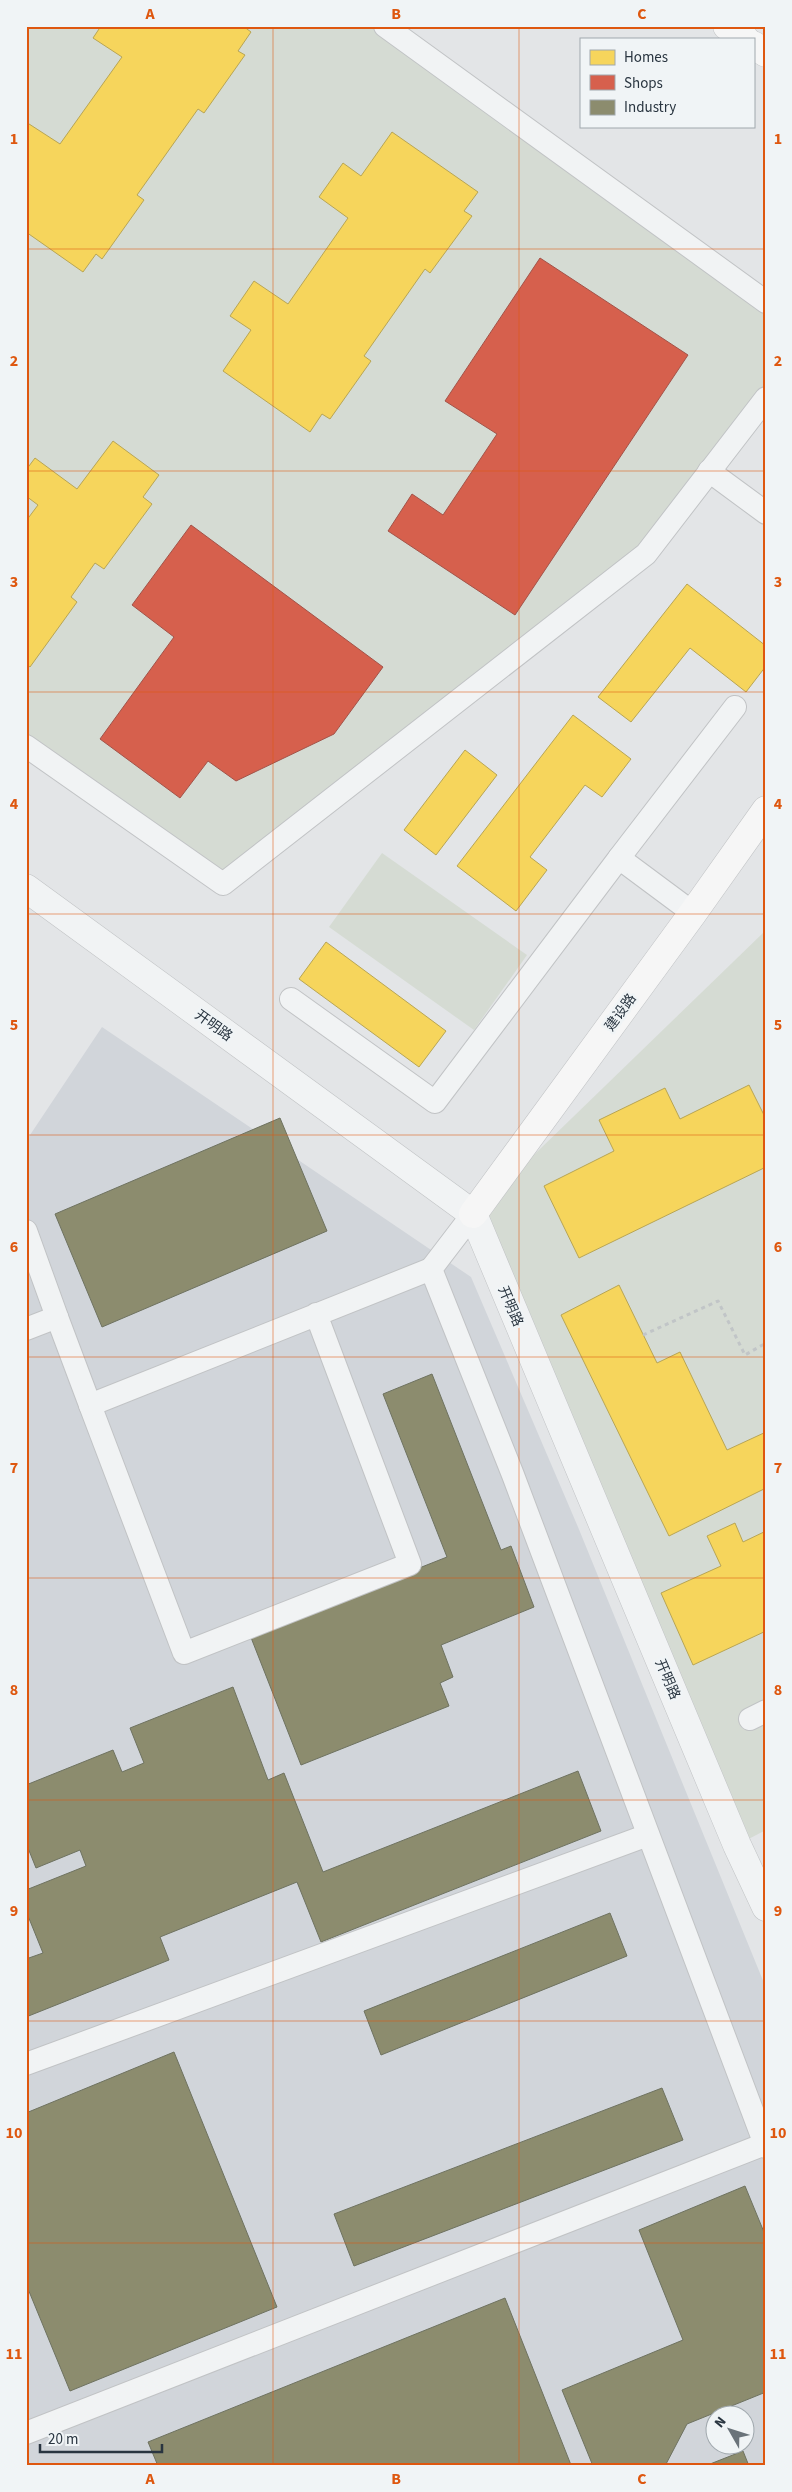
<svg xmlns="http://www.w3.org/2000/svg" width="792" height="2492" viewBox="0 0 792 2492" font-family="'Source Sans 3','Noto Sans SC',sans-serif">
	<rect width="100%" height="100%" fill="#e3e5e7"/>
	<path fill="#d1d5da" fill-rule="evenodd" d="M102,1027L471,1277L578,1527L766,1988V2466H26V1141ZM714,2414H744V2444H714Z"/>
	<g fill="#d5dbd3">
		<polygon points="26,26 385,26 766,302 766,398 646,554 223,884 26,746"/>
		<polygon points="382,853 527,955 474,1030 329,927"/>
		<polygon points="766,930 766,1830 737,1845 473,1214"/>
	</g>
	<g fill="#f6d55c" stroke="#b8a554">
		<polygon points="101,26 243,26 251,32 238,51 245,55 204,113 198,109 137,195 144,200 102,259 96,254 83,272 26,232 26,122 60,144 122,57 93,38"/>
		<polygon points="392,132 478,192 464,211 472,216 430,273 425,269 364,356 371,361 330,419 322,414 310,432 223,371 251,330 230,316 254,281 288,304 348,218 319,197 343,163 361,176"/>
		<polygon points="113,441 159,475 143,497 152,504 104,569 95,563 71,597 77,602 30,667 26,664 26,521 38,505 26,496 26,470 35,458 77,489"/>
		<polygon points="687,584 766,646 766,666 746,692 690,648 631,722 598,697"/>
		<polygon points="573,715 631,759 602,797 585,785 530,857 547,870 516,911 457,866"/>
		<polygon points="465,750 497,775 436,855 404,830"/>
		<polygon points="326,942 446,1031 419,1067 299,979"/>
		<polygon points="749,1085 766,1119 766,1167 579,1258 544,1186 614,1151 599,1120 665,1088 680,1119"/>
		<polygon points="619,1285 657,1363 680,1352 727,1450 766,1432 766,1488 669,1536 561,1315"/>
		<polygon points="735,1523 743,1542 766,1531 766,1631 693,1665 661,1593 721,1566 707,1536"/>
	</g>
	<g fill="#d6604d" stroke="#a25349">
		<polygon points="540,258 688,355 515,615 388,531 412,494 443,515 497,434 445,401"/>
		<polygon points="191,525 383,667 334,734 236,781 208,761 180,798 100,739 174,637 132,605"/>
	</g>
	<g fill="#8c8c6e" stroke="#6e7260">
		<polygon points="280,1118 327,1231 102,1327 55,1214"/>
		<polygon points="432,1374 501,1550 511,1546 534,1607 441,1645 453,1677 440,1683 449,1706 301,1765 250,1635 447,1557 383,1394"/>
		<polygon points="233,1687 268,1780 284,1773 323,1872 578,1771 601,1831 321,1942 297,1882 160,1937 169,1960 26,2017 26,1959 43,1953 26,1911 26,1890 86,1866 80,1850 36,1868 26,1843 26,1785 113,1750 122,1772 144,1763 130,1728"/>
		<polygon points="610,1913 627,1956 381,2055 364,2011"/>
		<polygon points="174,2052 277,2307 70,2391 26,2284 26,2113"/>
		<polygon points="662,2088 683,2140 354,2266 334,2214"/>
		<polygon points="745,2186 766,2237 766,2392 687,2424 665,2466 593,2466 562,2390 683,2340 639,2230"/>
		<polygon points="505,2298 571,2465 158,2466 148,2442"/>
		<polygon points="743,2451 749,2466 705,2466"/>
	</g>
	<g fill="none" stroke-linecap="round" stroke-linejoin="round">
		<g stroke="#c1c3c5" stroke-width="24">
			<g id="lane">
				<polyline points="385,26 766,302"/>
				<polyline points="709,471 766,513"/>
				<polyline points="26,746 223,884 646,554 766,398"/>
				<polyline points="619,858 735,707"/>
				<polyline points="291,999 435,1102 619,858 693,913"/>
				<polyline points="473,1214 431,1269 513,1475 766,2147"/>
				<polyline points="26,1231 57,1317"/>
				<polyline points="316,1314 410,1564 184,1653 90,1405 431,1269"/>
				<polyline points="26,1329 57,1317 90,1405"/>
				<polyline points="750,1719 766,1711"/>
				<polyline points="26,2064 648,1835"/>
				<polyline points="26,2433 765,2144"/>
			</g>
		</g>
		<g stroke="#c1c3c5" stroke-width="29">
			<polyline id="street" points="26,888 473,1214 737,1845 766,1907"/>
		</g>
		<g stroke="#c1c3c5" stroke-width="29">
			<g id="secondary">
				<polyline points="727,26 745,39"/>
				<polyline points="753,45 766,53"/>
				<polyline points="473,1214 693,913 766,810"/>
			</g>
		</g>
		<polyline stroke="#c1c5c7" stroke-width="3" stroke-dasharray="4 4" stroke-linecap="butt" points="643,1335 718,1301 745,1355 766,1343"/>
		<use href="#lane" stroke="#f1f3f4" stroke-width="22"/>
		<use href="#street" stroke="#f1f3f4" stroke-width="28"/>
		<use href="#secondary" stroke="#f6f6f6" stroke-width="28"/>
	</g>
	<path fill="none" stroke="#de570f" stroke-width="1" stroke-opacity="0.55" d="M273,26V2466M519,26V2466M26,249H766M26,471H766M26,692H766M26,914H766M26,1135H766M26,1357H766M26,1578H766M26,1800H766M26,2021H766M26,2243H766"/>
	<g text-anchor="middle" stroke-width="5" stroke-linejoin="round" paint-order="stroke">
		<g font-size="14" fill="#293540" stroke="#f0f4f6">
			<text transform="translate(620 1012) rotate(-54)" y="5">建设路</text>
			<text transform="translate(214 1025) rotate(36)" y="5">开明路</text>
			<text transform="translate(511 1306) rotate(67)" y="5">开明路</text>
			<text transform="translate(668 1679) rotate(67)" y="5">开明路</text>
		</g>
	</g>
	<rect width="792" height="2492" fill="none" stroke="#f0f4f6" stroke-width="55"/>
	<rect x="580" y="38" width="175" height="90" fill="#f0f4f6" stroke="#a0a8ad"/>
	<rect x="590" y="50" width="25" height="15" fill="#f6d55c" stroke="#a0a8ad"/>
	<text x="624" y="62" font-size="15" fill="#293540">Homes</text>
	<rect x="590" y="75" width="25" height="15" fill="#d6604d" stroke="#a0a8ad"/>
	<text x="624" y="88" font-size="15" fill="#293540">Shops</text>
	<rect x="590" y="100" width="25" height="15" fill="#8c8c6e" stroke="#a0a8ad"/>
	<text x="624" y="112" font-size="15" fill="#293540">Industry</text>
	<g transform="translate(730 2430) rotate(309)"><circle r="24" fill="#f0f4f6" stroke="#a0a8ad"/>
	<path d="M0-4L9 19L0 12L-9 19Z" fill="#6a737a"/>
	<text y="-8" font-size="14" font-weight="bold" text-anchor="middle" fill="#293540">N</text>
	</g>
	<path d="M40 2444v8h122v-8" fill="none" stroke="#293540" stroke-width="2.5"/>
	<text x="48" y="2444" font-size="15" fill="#293540" stroke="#f0f4f6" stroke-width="4" paint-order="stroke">20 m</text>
	<rect x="28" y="28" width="736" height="2436" fill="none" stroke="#de570f" stroke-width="2"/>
	<g font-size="16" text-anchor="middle" font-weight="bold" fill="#de570f">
		<text x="150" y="19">A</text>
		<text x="396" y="19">B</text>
		<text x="642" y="19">C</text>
		<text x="14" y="144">1</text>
		<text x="778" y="144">1</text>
		<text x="14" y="366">2</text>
		<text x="778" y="366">2</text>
		<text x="14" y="587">3</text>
		<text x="778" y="587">3</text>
		<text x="14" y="809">4</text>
		<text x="778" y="809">4</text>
		<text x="14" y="1030">5</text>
		<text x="778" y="1030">5</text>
		<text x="14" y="1252">6</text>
		<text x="778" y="1252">6</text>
		<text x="14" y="1473">7</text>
		<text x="778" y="1473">7</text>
		<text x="14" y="1695">8</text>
		<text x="778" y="1695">8</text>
		<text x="14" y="1916">9</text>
		<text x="778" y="1916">9</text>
		<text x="14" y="2138">10</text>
		<text x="778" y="2138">10</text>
		<text x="14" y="2359">11</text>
		<text x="778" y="2359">11</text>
		<text x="150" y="2484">A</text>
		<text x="396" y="2484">B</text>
		<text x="642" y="2484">C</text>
	</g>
</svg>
